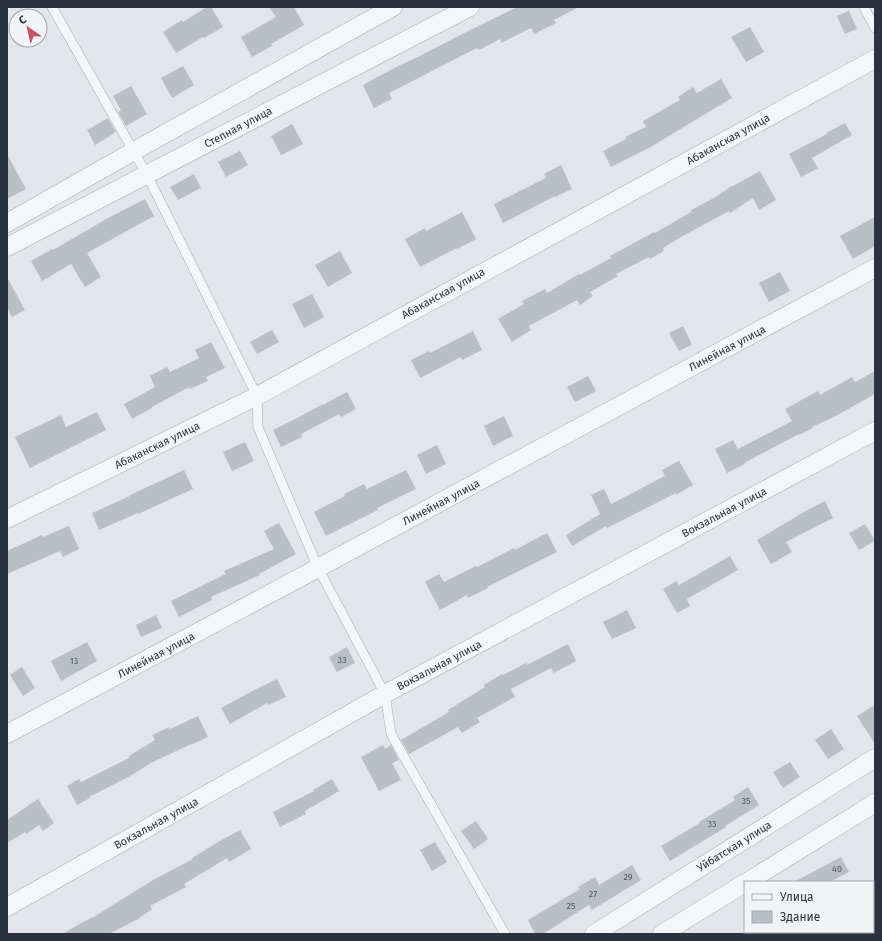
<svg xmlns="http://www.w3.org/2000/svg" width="882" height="941" viewBox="0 0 882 941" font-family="'Fira Sans',sans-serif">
	<rect width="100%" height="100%" fill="#e3e5ea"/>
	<g fill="#babfc6">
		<polygon points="207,7 211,7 223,27 204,38 203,37 176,53 163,32 182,20 183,22"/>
		<polygon points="269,7 294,7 304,25 271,44 272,46 252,57 241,37 276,17"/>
		<polygon points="517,7 579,7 554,20 556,23 534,34 531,28 501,43 500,39 479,50 477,48 389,93 392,99 374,108 363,85 396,67 418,57 464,33"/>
		<polygon points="849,11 857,29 845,34 837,16"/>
		<polygon points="750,27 764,52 746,62 731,37"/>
		<polygon points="183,66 194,85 172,98 161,78"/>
		<polygon points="721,79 732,98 649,148 611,167 603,151 626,139 625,137 646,127 643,121 680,100 678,97 693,87 697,93"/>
		<polygon points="131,86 147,114 126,126 118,112 121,110 113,96"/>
		<polygon points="108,118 116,132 95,145 87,130"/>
		<polygon points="845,123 852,135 812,158 818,168 801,177 789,154 827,134 826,133"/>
		<polygon points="292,124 303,144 281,155 271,136"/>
		<polygon points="240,151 248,165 226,177 218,162"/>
		<polygon points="7,154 26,189 7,199"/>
		<polygon points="561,165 572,189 555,197 555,196 503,223 494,204 546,178 544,174"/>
		<polygon points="760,171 776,200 759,210 753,198 730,213 729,211 681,237 663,248 664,251 650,259 649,257 616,274 618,276 590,292 593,296 580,305 577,300 529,326 531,330 512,342 498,319 524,304 522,301 545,289 547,293 579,274 580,275 611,258 610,256 654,232 655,233 691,212 691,210 712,199 732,186 733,186"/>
		<polygon points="194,174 201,188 178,200 170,187"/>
		<polygon points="145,199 154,216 87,253 101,277 85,287 71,264 42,281 31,261 52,249 53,250 108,218"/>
		<polygon points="462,212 476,239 457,249 457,248 420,267 405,239 425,228 426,231"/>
		<polygon points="875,217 875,246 853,259 840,236"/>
		<polygon points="340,251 352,273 328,287 315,265"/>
		<polygon points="780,272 790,291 769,302 759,283"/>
		<polygon points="7,277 25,310 12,317 7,308"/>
		<polygon points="312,294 324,317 304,328 292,304"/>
		<polygon points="683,326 692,345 679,351 669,333"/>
		<polygon points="272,330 279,342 257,354 250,342"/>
		<polygon points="473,331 482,350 462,360 461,357 420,378 411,360 429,351 430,353"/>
		<polygon points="211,342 225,368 206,377 208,381 190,389 189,387 152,407 152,408 132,419 124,404 155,387 150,376 167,367 170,372 199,358 195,350"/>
		<polygon points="875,371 875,394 832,418 812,427 813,428 799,435 799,434 744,463 745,464 727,473 715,449 733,440 738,449 792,421 785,409 818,391 820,395 852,377 855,382"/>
		<polygon points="588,376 596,391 575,402 567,387"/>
		<polygon points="347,392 356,409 341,417 339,414 301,434 302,437 281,447 273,430 299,417 323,404 323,405"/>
		<polygon points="97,412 106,430 30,468 15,437 61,415 66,427"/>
		<polygon points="504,416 513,436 493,446 484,426"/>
		<polygon points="245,442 254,461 232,471 223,452"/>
		<polygon points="437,445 446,464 426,474 417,455"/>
		<polygon points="679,461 693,485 676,495 676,493 607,528 606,526 572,546 566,535 600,514 591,495 604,489 611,504 665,476 662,470"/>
		<polygon points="184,470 193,489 138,514 138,513 99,530 92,513 130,496 130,495"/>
		<polygon points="406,470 416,489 377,508 378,510 326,536 314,512 345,496 344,494 364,484 367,489"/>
		<polygon points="825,501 833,518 786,542 792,552 771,564 757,540 804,512"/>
		<polygon points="279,523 296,554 259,574 260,575 211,597 212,600 179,617 171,601 226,574 224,571 274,549 264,531"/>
		<polygon points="865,524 875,541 859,550 849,533"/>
		<polygon points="69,526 79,549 63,557 60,551 7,574 7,551 42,535 43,537"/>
		<polygon points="547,533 557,552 487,587 488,588 468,598 467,595 440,610 425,582 439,574 444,582 476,566 477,567 514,548 515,550"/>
		<polygon points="730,556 738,570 687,599 690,606 677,613 663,589 677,581 679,585"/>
		<polygon points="627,610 636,628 612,639 603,622"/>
		<polygon points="156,615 162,628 141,637 136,625"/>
		<polygon points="87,642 97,661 61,681 51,661"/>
		<polygon points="568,644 576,661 554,673 551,668 511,689 515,697 477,718 480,722 462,733 458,727 409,754 401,740 449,712 448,710 485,687 484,685 502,674 503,675 526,663 527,665"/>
		<polygon points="347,647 355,663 337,672 329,657"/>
		<polygon points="22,667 35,688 23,696 10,675"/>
		<polygon points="277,679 286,697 268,705 267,703 230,724 221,708 258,688"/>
		<polygon points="875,705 875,744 857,716"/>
		<polygon points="198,716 208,737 191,745 191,744 151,763 130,776 89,797 90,798 77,805 67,786 79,779 81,782 129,758 129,756 155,740 152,735 169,727 170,729"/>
		<polygon points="831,729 844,749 828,759 815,740"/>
		<polygon points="383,745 385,749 391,745 399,760 392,763 401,780 379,791 361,757"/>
		<polygon points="790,762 800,777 783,788 773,772"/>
		<polygon points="332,779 339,791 305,811 306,814 280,827 273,812 314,791 313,790"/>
		<polygon points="748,787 759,805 725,826 726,827 670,861 661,846 700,823 699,822 735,800 733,797"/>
		<polygon points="38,799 54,823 43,831 39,825 26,834 25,832 7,843 7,820"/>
		<polygon points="476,821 488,839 474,849 461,831"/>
		<polygon points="240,830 251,849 229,862 227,858 184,884 186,887 150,906 152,909 138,919 109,934 62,934 92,917 92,918 153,880 193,859 192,858 218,842"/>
		<polygon points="435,842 447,862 432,871 420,850"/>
		<polygon points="841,857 849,872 830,882 794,882"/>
		<polygon points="632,865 641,880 592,910 589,905 543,934 535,934 528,920 580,889 578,887 595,877 599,885"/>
	</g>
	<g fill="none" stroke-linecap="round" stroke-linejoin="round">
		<g stroke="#a8acb4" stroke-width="10">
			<g id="lane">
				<polyline points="52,7 147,175 257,396 258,427 318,568 385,694 391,734 505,934"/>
				<polyline points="864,7 875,28"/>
			</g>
		</g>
		<g stroke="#a8acb4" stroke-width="19">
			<g id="street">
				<polyline points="7,223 134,151 393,7"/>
				<polyline points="7,247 470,7"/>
				<polyline points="7,519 257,396 875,59"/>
				<polyline points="7,734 318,568 875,268"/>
				<polyline points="747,882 875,803"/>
				<polyline points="7,907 385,694 875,431"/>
				<polyline points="594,934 875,758"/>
				<polyline points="662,934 745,883"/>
			</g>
		</g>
		<use href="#lane" stroke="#f5f6f8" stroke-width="9"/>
		<use href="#street" stroke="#f5f6f8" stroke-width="18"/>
	</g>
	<g text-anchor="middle" stroke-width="3" stroke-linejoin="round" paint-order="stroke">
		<g font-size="9" fill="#505662">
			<text x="342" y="663">33</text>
			<text x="74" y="664">13</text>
			<text x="746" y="804">35</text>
			<text x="712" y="827">33</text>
			<text x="837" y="872">40</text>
			<text x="628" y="880">29</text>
			<text x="593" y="897">27</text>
			<text x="571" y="909">25</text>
		</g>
		<g font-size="11" fill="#2c3340" stroke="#f2f4f7">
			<text transform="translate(238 127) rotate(-28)" y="4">Степная улица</text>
			<text transform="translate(728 139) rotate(-29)" y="4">Абаканская улица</text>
			<text transform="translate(443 293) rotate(-29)" y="4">Абаканская улица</text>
			<text transform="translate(727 348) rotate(-28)" y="4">Линейная улица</text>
			<text transform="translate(157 445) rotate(-26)" y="4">Абаканская улица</text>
			<text transform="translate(441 502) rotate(-28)" y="4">Линейная улица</text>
			<text transform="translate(724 512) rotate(-28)" y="4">Вокзальная улица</text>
			<text transform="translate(156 655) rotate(-28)" y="4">Линейная улица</text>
			<text transform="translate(439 665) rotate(-28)" y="4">Вокзальная улица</text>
			<text transform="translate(156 823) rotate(-29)" y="4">Вокзальная улица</text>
			<text transform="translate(734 846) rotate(-32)" y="4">Уйбатская улица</text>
		</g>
	</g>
	<rect width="882" height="941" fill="none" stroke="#2c3340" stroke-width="16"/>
	<rect x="744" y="881" width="130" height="52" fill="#f2f4f7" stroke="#a3a7ae"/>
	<rect x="752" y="894" width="20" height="6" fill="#f5f6f8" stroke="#a3a7ae"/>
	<text x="780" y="901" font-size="12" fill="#2c3340">Улица</text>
	<rect x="752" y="911" width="20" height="12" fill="#babfc6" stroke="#a3a7ae"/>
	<text x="780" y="921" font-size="12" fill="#2c3340">Здание</text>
	<g transform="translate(28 28) rotate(326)"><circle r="19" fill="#f2f4f7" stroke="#a3a7ae"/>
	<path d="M0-3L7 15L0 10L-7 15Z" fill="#c35362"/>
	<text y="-6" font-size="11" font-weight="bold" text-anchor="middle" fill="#2c3340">С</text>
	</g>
</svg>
